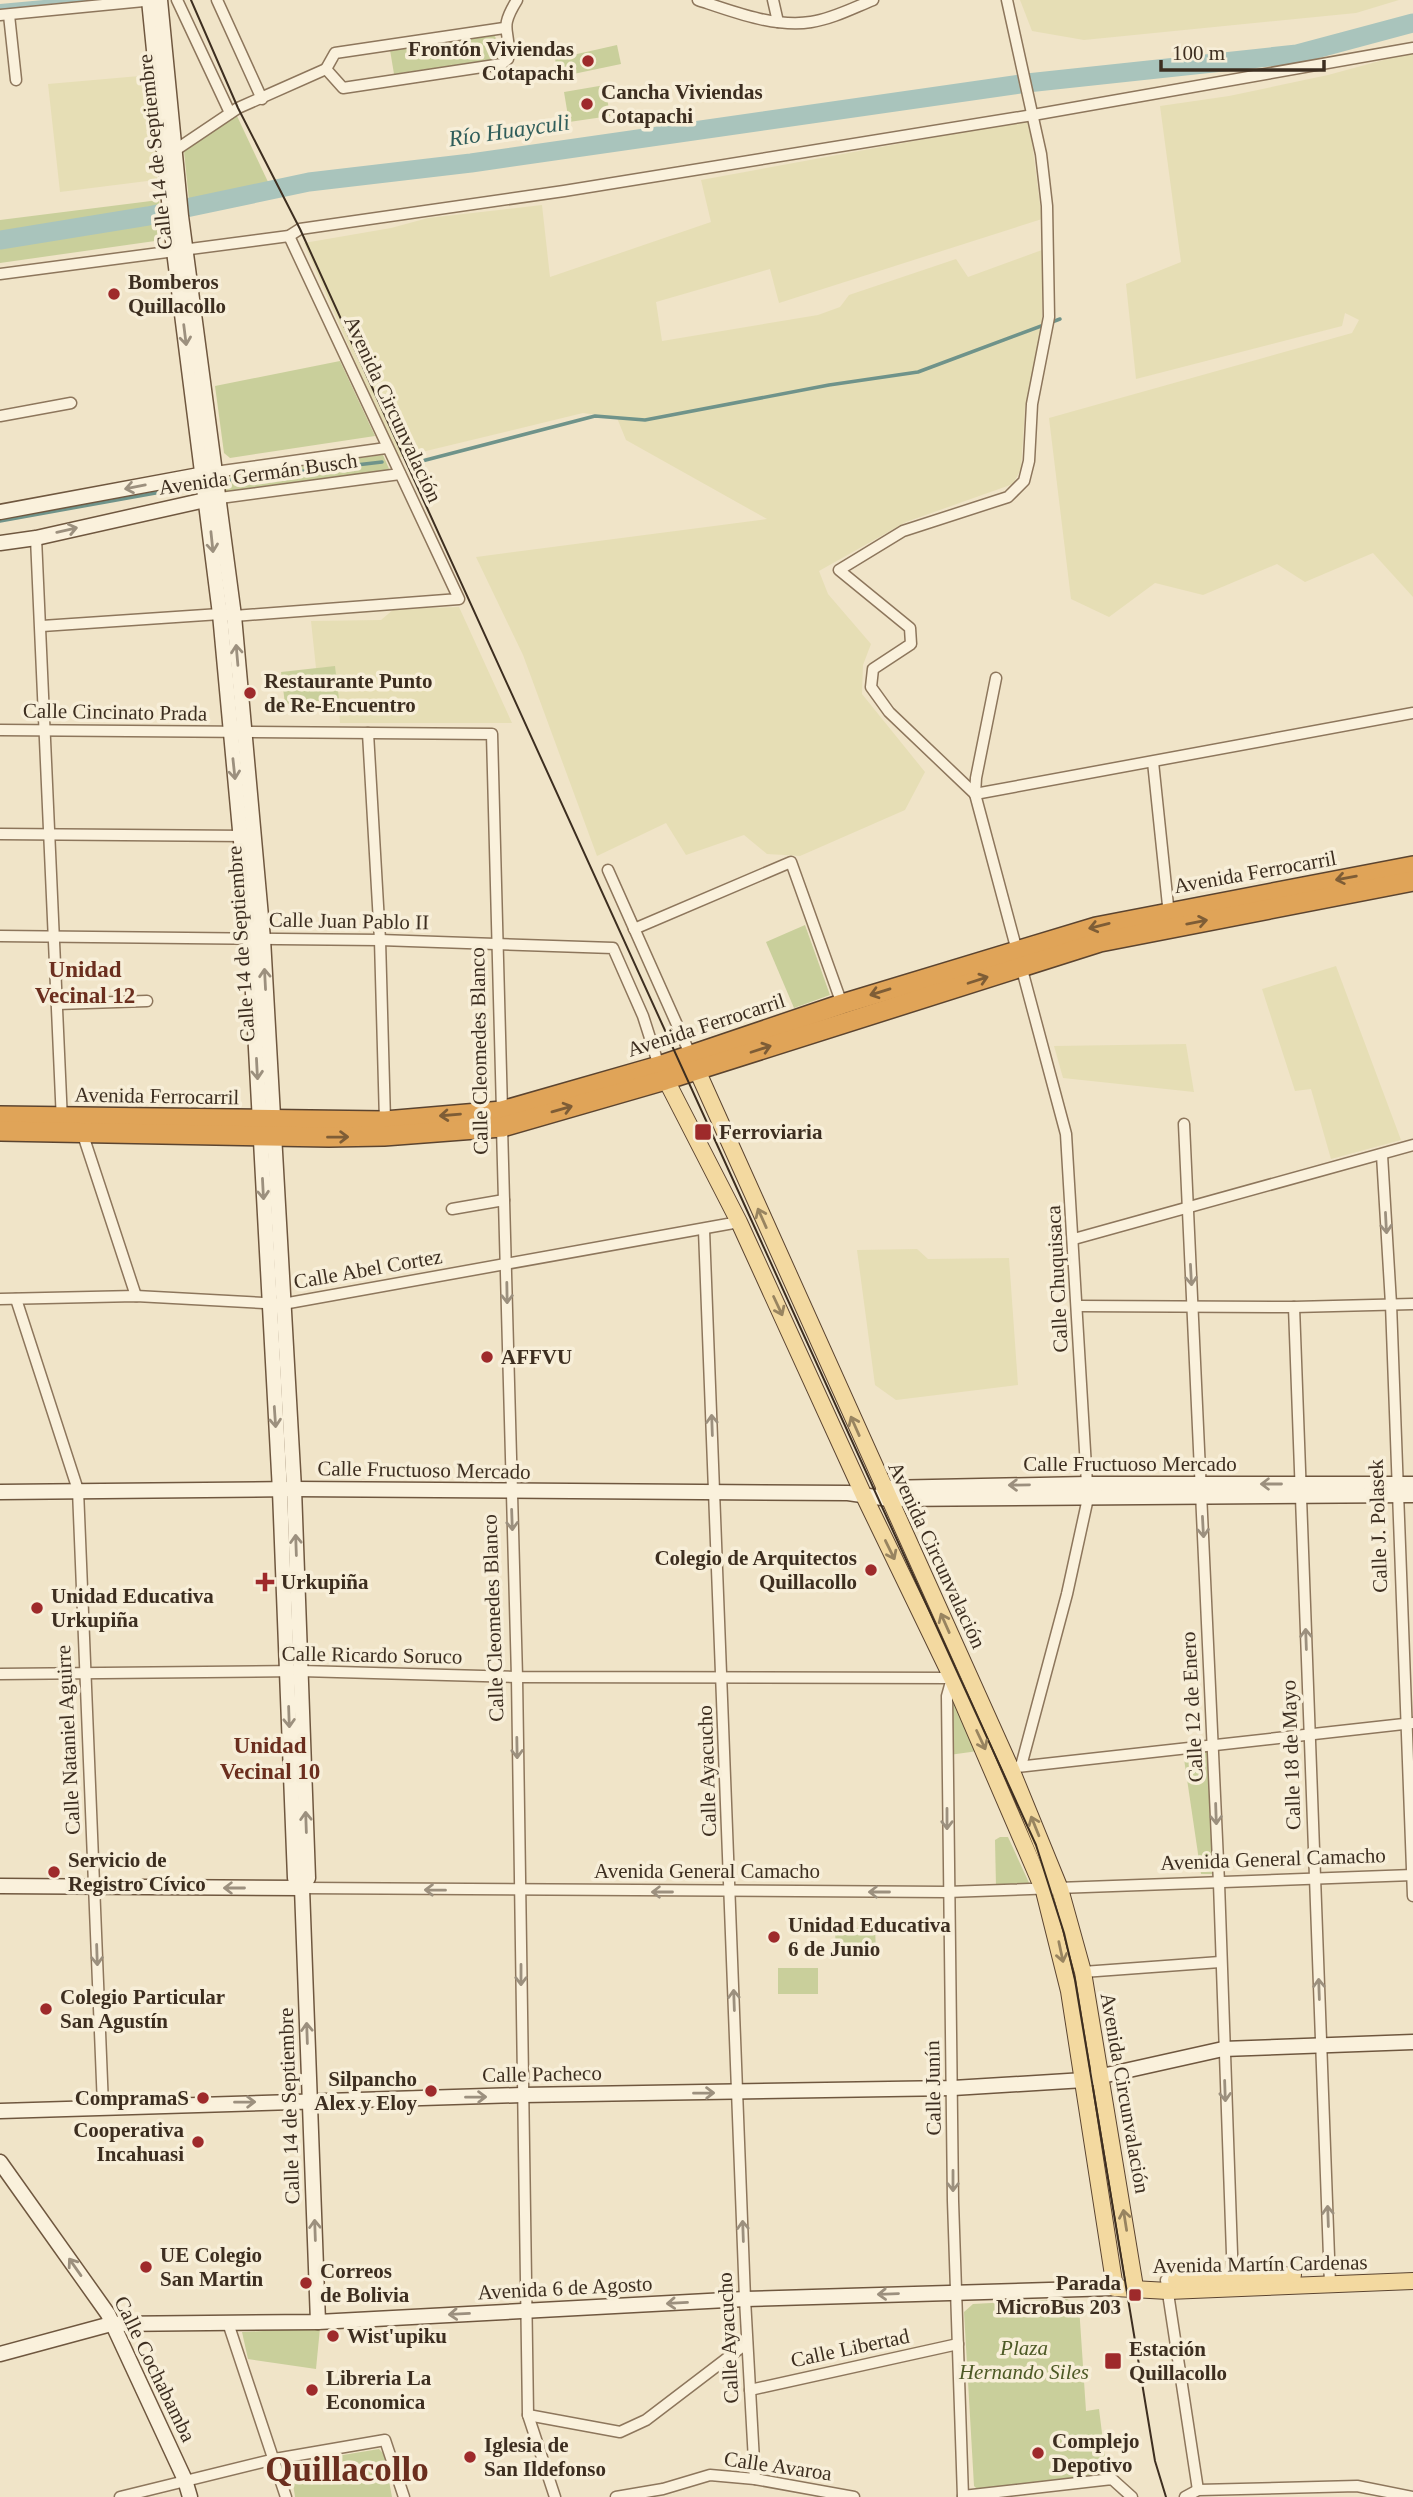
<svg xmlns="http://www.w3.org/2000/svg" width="1413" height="2497" viewBox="0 0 1413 2497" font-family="Georgia,serif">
	<rect width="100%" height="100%" fill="#f0e4c8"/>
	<g fill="#e6deb5">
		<polygon points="1020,0 1399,0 1356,13 1084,40 1032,31"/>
		<polygon points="1413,52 1413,597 1373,553 1305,582 1277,564 1203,595 1155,583 1109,617 1071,599 1049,418 1352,333 1359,320 1345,313 1342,326 1136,379 1126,284 1181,262 1160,106 1229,96 1328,75"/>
		<polygon points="151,75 163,179 60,192 48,84"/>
		<polygon points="1029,120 1042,219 779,303 770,269 656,302 662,341 818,315 840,307 849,295 956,259 968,277 1042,250 1042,326 1025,408 1021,469 1013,484 906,522 819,571 828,594 871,644 863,665 862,694 925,772 905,810 800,856 767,854 744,835 686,855 666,823 597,856 523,655 476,557 767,519 626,440 617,418 583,413 397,458 304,243 391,228 428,218 542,205 550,277 711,222 701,180"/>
		<polygon points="459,607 512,723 340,723 335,667 316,668 311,621 381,620 394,609"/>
		<polygon points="1336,966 1401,1140 1331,1159 1311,1089 1295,1091 1262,989"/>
		<polygon points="1186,1044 1194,1092 1063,1078 1054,1046"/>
		<polygon points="917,1249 928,1259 1009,1258 1018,1385 896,1400 875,1385 857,1250"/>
	</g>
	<g fill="#c9cf9b">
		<polygon points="494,35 503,50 497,59 394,74 390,50"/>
		<polygon points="617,45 621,64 559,77 555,59"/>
		<polygon points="605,85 610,116 569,122 564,92"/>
		<polygon points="237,116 269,184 189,201 184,151"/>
		<polygon points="159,200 162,240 0,263 0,220"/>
		<polygon points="340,361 375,436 230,458 224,453 215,386"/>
		<polygon points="383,455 390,471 224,492 222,476"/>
		<polygon points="335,666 339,699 285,704 281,672"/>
		<polygon points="805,925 830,995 794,1008 766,942"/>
		<polygon points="951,1700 954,1703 978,1751 949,1755"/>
		<polygon points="1208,1750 1215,1870 1212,1874 1201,1874 1183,1752"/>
		<polygon points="1000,1837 1008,1837 1030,1885 996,1887 995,1840"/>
		<polygon points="875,1927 876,1953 836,1954 835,1929"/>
		<rect x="778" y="1968" width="40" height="26"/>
		<polygon points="1067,2299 1079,2306 1086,2411 1099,2409 1107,2473 978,2490 974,2486 964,2312 973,2304"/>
		<polygon points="320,2328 316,2369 248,2359 242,2332"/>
		<polygon points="379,2449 384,2454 392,2497 295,2497 291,2470 295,2463"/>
	</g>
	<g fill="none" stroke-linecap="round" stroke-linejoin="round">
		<g stroke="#6f938a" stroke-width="3.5">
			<polyline points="422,461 595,416 645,420 829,385 918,372 1060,319"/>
			<polyline points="227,480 382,462"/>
			<polyline points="0,521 200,485"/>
		</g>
		<polyline stroke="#a9c4bc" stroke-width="10" points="0,9 99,0"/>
		<polyline stroke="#a9c4bc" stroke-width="19" points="0,240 148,216 309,182 471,163 1027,83 1297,54 1413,23"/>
		<g stroke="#8d765c" stroke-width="13">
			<g id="street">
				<polyline points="177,0 230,113"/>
				<polyline points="217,0 262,99"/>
				<path d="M698,0C731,11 775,28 811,22C832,19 853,8 873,0"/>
				<polyline points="773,0 778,22"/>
				<polyline points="0,15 154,0"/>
				<polyline points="9,15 16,80"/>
				<path d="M504,28L335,53L326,69L343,88L502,64L508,59C512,29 497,32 517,0"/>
				<polyline points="168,150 177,149 238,108 326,69"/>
				<polyline points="0,274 289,236 300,229 564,191 1033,115 1413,48"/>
				<polyline points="0,416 71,403"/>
				<polyline points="215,472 386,448"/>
				<polyline points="220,498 400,474"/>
				<polyline points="36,538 62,1121"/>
				<polyline points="42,626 220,614 234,616 459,599 289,236"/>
				<polyline points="996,678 976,778 975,794 1066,1134 1087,1484 1088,1498 1067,1594 1021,1766"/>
				<polyline points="0,730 492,734 502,1111"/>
				<polyline points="368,733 380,940 385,1121"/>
				<polyline points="1153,762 1169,915"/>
				<polyline points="975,794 889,712 871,687 873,669 911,644 910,628 839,570 903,531 1008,497 1024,481 1029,461 1032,404 1049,317 1047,206 1041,154 1007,0"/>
				<polyline points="975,794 1413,713"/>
				<polyline points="0,834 248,836"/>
				<polyline points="608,870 691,1056"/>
				<polyline points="634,929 791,862 842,1004"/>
				<polyline points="0,936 380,940 613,948 643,1016 659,1066"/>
				<polyline points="57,1004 147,1001"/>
				<polyline points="1184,1124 1219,1883 1233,2282"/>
				<polyline points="502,1127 517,1677 528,2415 555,2497"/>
				<polyline points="81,1129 136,1296"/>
				<polyline points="1382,1155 1391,1304 1413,1896"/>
				<polyline points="452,1209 504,1200"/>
				<polyline points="704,1230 745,2299 755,2479"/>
				<polyline points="1074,1239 1413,1145"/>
				<polyline points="0,1299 136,1296 283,1304 739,1222"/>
				<polyline points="16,1299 78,1490 103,2106"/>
				<polyline points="1078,1306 1294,1307 1413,1304"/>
				<polyline points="1294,1307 1330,2284"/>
				<polyline points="0,1674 301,1671 517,1677 952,1678 947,1696 953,2201 963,2497"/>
				<polyline points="1017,1767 1413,1723"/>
				<polyline points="302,1888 947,1892 1413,1875"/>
				<polyline points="1083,1972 1220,1962"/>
				<polyline points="1166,2280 1198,2490"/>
				<polyline points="229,2326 286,2497"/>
				<polyline points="750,2390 958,2344"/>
				<polyline points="528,2415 620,2432 646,2420 747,2343"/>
				<polyline points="963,2496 1112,2479 1132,2497"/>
				<polyline points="120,2497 275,2459 385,2440 404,2497"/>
				<polyline points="616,2497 663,2489 710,2475 755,2479 854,2497"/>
				<polyline points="1185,2497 1198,2490 1357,2486 1413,2497"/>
			</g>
		</g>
		<g stroke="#6f573f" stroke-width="17">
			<g id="secondary">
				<polyline points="149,0 174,251 220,614 250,938 280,1491 295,1878 302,1888 318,2322"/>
				<polyline points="160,0 181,216 234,616 263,939 294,1489 308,1878 302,1888"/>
				<polyline points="0,512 210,473"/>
				<polyline points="0,543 36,538 214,498"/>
				<polyline points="883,1488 1087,1484 1413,1484"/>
				<polyline points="0,1492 294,1489 848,1493 889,1499 1413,1495"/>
				<polyline points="0,1886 302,1888"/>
				<polyline points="0,2111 522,2095 953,2088 1084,2080 1223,2049 1413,2042"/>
				<polyline points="0,2162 108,2314 185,2480 190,2497"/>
				<polyline points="0,2354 111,2324 318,2322 745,2299 1115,2288"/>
			</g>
		</g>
		<g stroke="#5b4430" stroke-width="18">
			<g id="primary">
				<polyline points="692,1059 1011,1769 1060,1889 1083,1972 1135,2287"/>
				<polyline points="662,1072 739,1222 865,1498 952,1678 1044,1891 1069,1991 1115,2288 1168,2291 1413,2281"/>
				<polyline points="1176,2280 1293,2275"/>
			</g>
		</g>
		<g stroke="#5b4430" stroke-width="22">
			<g id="highway">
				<polyline points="0,1116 385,1121 502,1111 659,1066 842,1004 1096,927 1413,866"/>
				<polyline points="0,1131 329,1137 384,1136 502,1127 665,1080 1100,942 1413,881"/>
			</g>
		</g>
		<use href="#street" stroke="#faf1dc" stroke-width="10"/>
		<use href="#secondary" stroke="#faf1dc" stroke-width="14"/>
		<use href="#primary" stroke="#f3d9a0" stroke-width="16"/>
		<use href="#highway" stroke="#e0a458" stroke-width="19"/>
		<polyline stroke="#3d2e20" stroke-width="2" points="191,0 238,108 300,229 1036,1845 1064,1933 1075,1980 1155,2461 1166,2497"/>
	</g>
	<defs><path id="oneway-shaft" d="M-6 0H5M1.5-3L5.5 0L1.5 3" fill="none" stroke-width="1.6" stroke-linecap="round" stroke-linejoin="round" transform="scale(1.75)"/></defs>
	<g stroke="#9c907e">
		<use href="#oneway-shaft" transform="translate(185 335) rotate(83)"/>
		<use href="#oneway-shaft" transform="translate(135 487) rotate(169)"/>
		<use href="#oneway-shaft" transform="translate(67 530) rotate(-13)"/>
		<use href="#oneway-shaft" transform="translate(212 542) rotate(84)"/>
		<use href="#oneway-shaft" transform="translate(237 655) rotate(-95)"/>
		<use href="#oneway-shaft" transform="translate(234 769) rotate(84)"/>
		<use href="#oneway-shaft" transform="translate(265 979) rotate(-93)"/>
		<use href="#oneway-shaft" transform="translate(257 1069) rotate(87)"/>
		<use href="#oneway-shaft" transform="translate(263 1189) rotate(87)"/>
		<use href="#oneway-shaft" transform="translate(1386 1223) rotate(87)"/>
		<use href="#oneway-shaft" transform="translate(1191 1275) rotate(87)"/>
		<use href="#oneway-shaft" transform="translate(507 1293) rotate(89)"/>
		<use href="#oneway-shaft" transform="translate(275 1417) rotate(86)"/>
		<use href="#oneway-shaft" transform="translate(712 1425) rotate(-92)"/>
		<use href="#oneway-shaft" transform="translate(1271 1484) rotate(180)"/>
		<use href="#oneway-shaft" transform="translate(1019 1485) rotate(179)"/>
		<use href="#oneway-shaft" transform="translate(512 1520) rotate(88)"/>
		<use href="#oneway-shaft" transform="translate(1203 1527) rotate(87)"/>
		<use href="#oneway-shaft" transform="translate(296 1545) rotate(-92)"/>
		<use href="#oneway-shaft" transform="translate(1306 1639) rotate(-92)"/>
		<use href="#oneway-shaft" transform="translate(289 1717) rotate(88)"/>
		<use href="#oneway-shaft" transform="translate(517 1748) rotate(89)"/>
		<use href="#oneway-shaft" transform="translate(1216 1814) rotate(88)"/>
		<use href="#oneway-shaft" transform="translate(947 1819) rotate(90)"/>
		<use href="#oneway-shaft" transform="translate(306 1822) rotate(-92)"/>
		<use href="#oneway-shaft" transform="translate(234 1888) rotate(-180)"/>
		<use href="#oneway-shaft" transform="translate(435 1890) rotate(-179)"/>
		<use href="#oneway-shaft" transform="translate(662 1892) rotate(-180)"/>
		<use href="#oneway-shaft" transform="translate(879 1892) rotate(-180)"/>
		<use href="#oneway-shaft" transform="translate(97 1955) rotate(88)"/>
		<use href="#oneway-shaft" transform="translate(521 1975) rotate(90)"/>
		<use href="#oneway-shaft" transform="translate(1319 1989) rotate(-92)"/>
		<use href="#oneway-shaft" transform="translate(734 2000) rotate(-92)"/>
		<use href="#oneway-shaft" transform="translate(307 2033) rotate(-92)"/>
		<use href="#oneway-shaft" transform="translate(1225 2091) rotate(88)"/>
		<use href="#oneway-shaft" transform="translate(704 2093) rotate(-1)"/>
		<use href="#oneway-shaft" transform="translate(476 2097) rotate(-1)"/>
		<use href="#oneway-shaft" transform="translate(245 2102) rotate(-1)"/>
		<use href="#oneway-shaft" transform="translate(953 2181) rotate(90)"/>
		<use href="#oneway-shaft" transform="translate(1328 2216) rotate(-92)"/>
		<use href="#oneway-shaft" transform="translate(315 2230) rotate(-92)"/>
		<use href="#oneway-shaft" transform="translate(743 2231) rotate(-92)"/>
		<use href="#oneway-shaft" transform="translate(75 2267) rotate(-125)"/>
		<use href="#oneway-shaft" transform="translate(888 2294) rotate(178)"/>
		<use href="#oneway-shaft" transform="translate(677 2303) rotate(177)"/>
		<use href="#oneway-shaft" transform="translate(459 2314) rotate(177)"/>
	</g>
	<g stroke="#7e5d36">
		<use href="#oneway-shaft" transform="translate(1346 878) rotate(170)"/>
		<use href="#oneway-shaft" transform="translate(1197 922) rotate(-11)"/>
		<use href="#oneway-shaft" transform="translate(1099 926) rotate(166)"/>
		<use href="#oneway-shaft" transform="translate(978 980) rotate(-18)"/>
		<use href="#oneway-shaft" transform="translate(880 992) rotate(163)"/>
		<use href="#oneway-shaft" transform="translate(761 1049) rotate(-18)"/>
		<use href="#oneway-shaft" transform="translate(562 1109) rotate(-16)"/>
		<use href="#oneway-shaft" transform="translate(450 1115) rotate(175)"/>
		<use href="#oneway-shaft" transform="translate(338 1137) rotate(-1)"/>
	</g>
	<g stroke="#988460">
		<use href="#oneway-shaft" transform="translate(762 1218) rotate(-114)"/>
		<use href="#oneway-shaft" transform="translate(778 1306) rotate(65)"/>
		<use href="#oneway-shaft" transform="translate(855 1426) rotate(-114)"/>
		<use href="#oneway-shaft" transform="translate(890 1550) rotate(64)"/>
		<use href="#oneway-shaft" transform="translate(945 1623) rotate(-114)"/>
		<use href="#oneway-shaft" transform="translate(981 1740) rotate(65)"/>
		<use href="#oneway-shaft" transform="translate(1035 1826) rotate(-112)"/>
		<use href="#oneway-shaft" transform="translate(1061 1952) rotate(78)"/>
		<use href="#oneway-shaft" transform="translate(1125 2220) rotate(-99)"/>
	</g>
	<g fill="#9e2a2b" stroke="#f7eed8" stroke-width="2.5">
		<circle cx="588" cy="61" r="7"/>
		<circle cx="587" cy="104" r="7"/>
		<circle cx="114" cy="294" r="7"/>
		<circle cx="250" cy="693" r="7"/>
		<rect x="694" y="1123" width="18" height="18" rx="3.5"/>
		<circle cx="487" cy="1357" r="7"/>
		<circle cx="871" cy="1570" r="7"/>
		<path d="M261.5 1571.5h7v7h7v7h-7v7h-7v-7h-7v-7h7z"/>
		<circle cx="37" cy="1608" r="7"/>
		<circle cx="54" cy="1872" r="7"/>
		<circle cx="774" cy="1937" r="7"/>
		<circle cx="46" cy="2009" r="7"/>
		<circle cx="431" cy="2091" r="7"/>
		<circle cx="203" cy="2098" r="7"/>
		<circle cx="198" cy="2142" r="7"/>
		<circle cx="146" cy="2267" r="7"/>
		<circle cx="306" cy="2283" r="7"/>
		<rect x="1128" y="2288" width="14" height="14" rx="3.5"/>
		<circle cx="333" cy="2336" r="7"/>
		<rect x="1104" y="2352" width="18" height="18" rx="3.5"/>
		<circle cx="312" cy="2390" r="7"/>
		<circle cx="1038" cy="2453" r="7"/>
		<circle cx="470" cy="2457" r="7"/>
	</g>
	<g text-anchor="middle" stroke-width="7" stroke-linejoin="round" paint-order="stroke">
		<g font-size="21" font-weight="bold" fill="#3d2e20" stroke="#f7eed8" text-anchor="start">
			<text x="574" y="56" text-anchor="end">Frontón Viviendas<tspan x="574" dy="24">Cotapachi</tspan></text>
			<text x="601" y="99">Cancha Viviendas<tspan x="601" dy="24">Cotapachi</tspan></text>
			<text x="128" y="289">Bomberos<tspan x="128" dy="24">Quillacollo</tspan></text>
			<text x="264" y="688">Restaurante Punto<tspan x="264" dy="24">de Re-Encuentro</tspan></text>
			<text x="719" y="1139">Ferroviaria</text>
			<text x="501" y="1364">AFFVU</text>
			<text x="857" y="1565" text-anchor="end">Colegio de Arquitectos<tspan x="857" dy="24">Quillacollo</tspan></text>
			<text x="281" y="1589">Urkupiña</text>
			<text x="51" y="1603">Unidad Educativa<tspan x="51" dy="24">Urkupiña</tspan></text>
			<text x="68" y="1867">Servicio de<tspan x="68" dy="24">Registro Cívico</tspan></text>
			<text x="788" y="1932">Unidad Educativa<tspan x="788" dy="24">6 de Junio</tspan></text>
			<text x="60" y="2004">Colegio Particular<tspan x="60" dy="24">San Agustín</tspan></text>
			<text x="417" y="2086" text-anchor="end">Silpancho<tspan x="417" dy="24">Alex y Eloy</tspan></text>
			<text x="189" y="2105" text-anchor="end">CompramaS</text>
			<text x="184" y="2137" text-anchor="end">Cooperativa<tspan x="184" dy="24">Incahuasi</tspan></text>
			<text x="160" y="2262">UE Colegio<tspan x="160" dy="24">San Martin</tspan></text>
			<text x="320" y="2278">Correos<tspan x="320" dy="24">de Bolivia</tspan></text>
			<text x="1121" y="2290" text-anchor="end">Parada<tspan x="1121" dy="24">MicroBus 203</tspan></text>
			<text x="347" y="2343">Wist'upiku</text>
			<text x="1129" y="2356">Estación<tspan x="1129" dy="24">Quillacollo</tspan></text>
			<text x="326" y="2385">Libreria La<tspan x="326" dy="24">Economica</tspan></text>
			<text x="1052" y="2448">Complejo<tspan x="1052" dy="24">Depotivo</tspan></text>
			<text x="484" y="2452">Iglesia de<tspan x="484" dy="24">San Ildefonso</tspan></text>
		</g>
		<g font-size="21" fill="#3d2e20" stroke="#f7eed8">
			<text transform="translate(155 152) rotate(-96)" y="7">Calle 14 de Septiembre</text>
			<text transform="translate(393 409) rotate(65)" y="7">Avenida Circunvalación</text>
			<text transform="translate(258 474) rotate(-8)" y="7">Avenida Germán Busch</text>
			<text transform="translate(115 712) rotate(1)" y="7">Calle Cincinato Prada</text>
			<text transform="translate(1255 872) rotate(-10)" y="7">Avenida Ferrocarril</text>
			<text transform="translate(349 921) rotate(1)" y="7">Calle Juan Pablo II</text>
			<text transform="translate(241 944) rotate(-94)" y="7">Calle 14 de Septiembre</text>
			<text transform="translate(706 1025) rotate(-18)" y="7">Avenida Ferrocarril</text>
			<text transform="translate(479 1051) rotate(-91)" y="7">Calle Cleomedes Blanco</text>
			<text transform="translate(157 1096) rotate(1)" y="7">Avenida Ferrocarril</text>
			<text transform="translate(368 1269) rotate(-10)" y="7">Calle Abel Cortez</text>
			<text transform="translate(1057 1279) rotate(-93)" y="7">Calle Chuquisaca</text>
			<text x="1130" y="1471">Calle Fructuoso Mercado</text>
			<text transform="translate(424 1470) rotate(1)" y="7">Calle Fructuoso Mercado</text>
			<text transform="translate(1378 1526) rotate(-92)" y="7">Calle J. Polasek</text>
			<text transform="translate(937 1555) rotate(65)" y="7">Avenida Circunvalación</text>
			<text transform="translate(493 1618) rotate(-92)" y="7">Calle Cleomedes Blanco</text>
			<text transform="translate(372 1655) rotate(1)" y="7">Calle Ricardo Soruco</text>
			<text transform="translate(1192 1707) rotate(-93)" y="7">Calle 12 de Enero</text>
			<text transform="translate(68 1740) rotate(-93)" y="7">Calle Nataniel Aguirre</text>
			<text transform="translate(1291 1755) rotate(-92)" y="7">Calle 18 de Mayo</text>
			<text transform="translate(707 1771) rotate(-92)" y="7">Calle Ayacucho</text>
			<text transform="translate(1273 1859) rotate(-2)" y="7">Avenida General Camacho</text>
			<text x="707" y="1878">Avenida General Camacho</text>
			<text transform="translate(542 2074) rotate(-1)" y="7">Calle Pacheco</text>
			<text transform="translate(933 2088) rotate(-91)" y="7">Calle Junín</text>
			<text transform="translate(1125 2093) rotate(80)" y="7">Avenida Circunvalación</text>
			<text transform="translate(289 2106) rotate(-92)" y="7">Calle 14 de Septiembre</text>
			<text transform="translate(1260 2264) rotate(-1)" y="7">Avenida Martín Cardenas</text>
			<text transform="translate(565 2288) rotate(-3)" y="7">Avenida 6 de Agosto</text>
			<text transform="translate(728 2338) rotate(-93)" y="7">Calle Ayacucho</text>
			<text transform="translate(850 2348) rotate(-12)" y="7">Calle Libertad</text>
			<text transform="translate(155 2369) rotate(64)" y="7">Calle Cochabamba</text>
			<text transform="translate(778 2466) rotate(8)" y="7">Calle Avaroa</text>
		</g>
		<g font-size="21" font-style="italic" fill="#4d5a26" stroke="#f7eed8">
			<text x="1024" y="2355">Plaza<tspan x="1024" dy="24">Hernando Siles</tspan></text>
		</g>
		<g font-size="23" font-style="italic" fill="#2f5d5a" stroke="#f7eed8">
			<text transform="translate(509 130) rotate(-8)" y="8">Río Huayculi</text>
		</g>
		<g font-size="23" font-weight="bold" fill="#6b2e1e" stroke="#f7eed8">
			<text x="85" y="977">Unidad<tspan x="85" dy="26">Vecinal 12</tspan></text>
			<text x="270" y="1753">Unidad<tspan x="270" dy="26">Vecinal 10</tspan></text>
		</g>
		<g font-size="35" font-weight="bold" fill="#6b2e1e" stroke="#f7eed8">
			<text x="347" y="2481">Quillacollo</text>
		</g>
	</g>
	<path d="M1161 60v10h163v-10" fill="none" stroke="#3d2e20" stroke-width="3.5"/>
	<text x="1172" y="60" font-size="21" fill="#3d2e20" stroke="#f7eed8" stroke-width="5" paint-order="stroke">100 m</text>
</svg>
